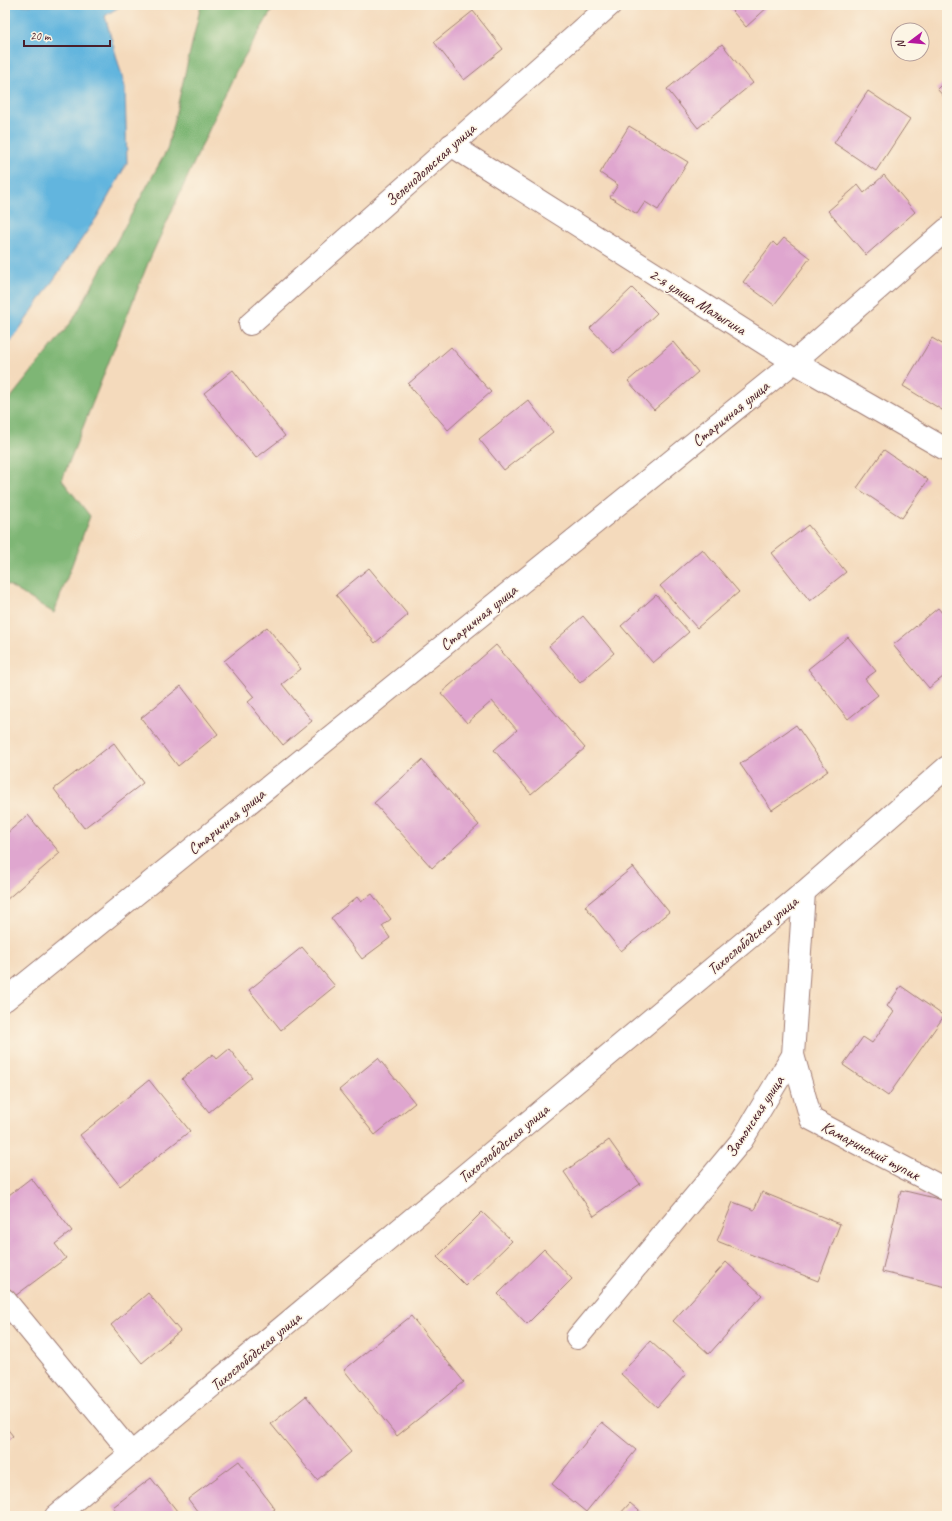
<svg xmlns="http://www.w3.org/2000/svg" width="952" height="1521" viewBox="0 0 952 1521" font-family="Caveat,sans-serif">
	<rect width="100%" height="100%" fill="#fcf5e5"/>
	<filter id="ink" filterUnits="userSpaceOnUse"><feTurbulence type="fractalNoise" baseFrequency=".025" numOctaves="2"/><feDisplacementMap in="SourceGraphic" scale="8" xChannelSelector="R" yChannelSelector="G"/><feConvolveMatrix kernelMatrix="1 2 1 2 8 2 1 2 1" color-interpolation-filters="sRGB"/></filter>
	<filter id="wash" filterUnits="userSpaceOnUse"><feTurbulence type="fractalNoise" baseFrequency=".012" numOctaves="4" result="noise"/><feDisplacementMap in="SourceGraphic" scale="16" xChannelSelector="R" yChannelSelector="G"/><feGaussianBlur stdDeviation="0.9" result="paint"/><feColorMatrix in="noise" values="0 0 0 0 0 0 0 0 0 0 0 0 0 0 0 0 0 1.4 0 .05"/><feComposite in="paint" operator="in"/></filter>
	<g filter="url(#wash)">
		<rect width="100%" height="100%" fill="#f4dabc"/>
		<polygon fill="#7eb674" stroke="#646a50" points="201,5 275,5 236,71 148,263 62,480 90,516 54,613 5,583 5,405 73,320 167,150"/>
		<polygon fill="#62b5de" stroke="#566a84" points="5,5 122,5 105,16 125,87 127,163 97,217 5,350 5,228 7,222 5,215 5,114 7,107 5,104"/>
		<g id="blocks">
			<g fill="#dfa6cf">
				<polygon points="727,5 770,5 746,27"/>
				<polygon points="473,11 503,49 464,80 434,42"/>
				<polygon points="722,44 753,83 698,128 667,89"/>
				<polygon points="947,79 947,100 937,89"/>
				<polygon points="868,91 910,119 876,171 834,143"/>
				<polygon points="629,126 688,162 658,210 645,202 637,214 610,197 618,185 600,173"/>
				<polygon points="884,175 915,212 866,255 828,211 858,185 864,193"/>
				<polygon points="784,238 810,258 774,305 743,282 773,242 777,246"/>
				<polygon points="632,288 657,313 614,353 590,328"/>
				<polygon points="932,338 947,347 947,413 903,386"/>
				<polygon points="673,342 698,372 654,410 628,381"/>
				<polygon points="451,347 491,392 448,430 408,384"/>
				<polygon points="233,370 285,436 256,458 204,393"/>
				<polygon points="528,400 553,432 504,470 479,439"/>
				<polygon points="884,450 928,480 902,518 857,488"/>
				<polygon points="808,525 846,572 810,601 772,553"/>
				<polygon points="702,549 739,592 697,628 660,586"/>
				<polygon points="369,568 408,615 375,643 336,595"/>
				<polygon points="656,595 689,632 653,663 621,626"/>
				<polygon points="938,608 947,619 947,682 943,677 929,688 893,645"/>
				<polygon points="583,616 614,653 580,683 549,646"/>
				<polygon points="267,627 301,669 282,684 312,721 283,745 248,702 254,697 224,661"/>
				<polygon points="848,637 876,671 865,679 878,695 848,719 808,669"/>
				<polygon points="496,645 585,748 531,794 494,750 517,730 492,701 467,723 441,693"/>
				<polygon points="181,686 218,734 178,766 141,718"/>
				<polygon points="796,725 828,771 772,810 740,764"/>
				<polygon points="114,743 143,783 84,828 54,789"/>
				<polygon points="422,760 479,825 432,868 374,803"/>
				<polygon points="28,815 60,853 5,901 5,835"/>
				<polygon points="633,867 669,912 621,951 585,906"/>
				<polygon points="372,894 391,919 382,926 390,938 362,959 331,918 357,897 361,902"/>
				<polygon points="302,947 335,986 281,1030 249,990"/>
				<polygon points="901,986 944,1016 888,1096 843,1065 863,1037 872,1043 894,1012 887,1006"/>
				<polygon points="229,1049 252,1077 209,1112 182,1079 213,1054 217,1059"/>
				<polygon points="378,1058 415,1103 375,1135 339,1090"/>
				<polygon points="149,1080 190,1131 120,1186 80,1135"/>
				<polygon points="609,1140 640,1184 594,1216 564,1172"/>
				<polygon points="31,1178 72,1231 55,1244 66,1258 15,1296 5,1283 5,1198"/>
				<polygon points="901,1190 947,1201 947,1287 882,1272"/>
				<polygon points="762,1192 840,1224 818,1281 717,1241 733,1202 754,1210"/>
				<polygon points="482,1212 512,1241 466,1286 437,1257"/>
				<polygon points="544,1249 572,1279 527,1324 498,1294"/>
				<polygon points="726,1262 762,1295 709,1354 673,1321"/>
				<polygon points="148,1293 180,1331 142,1363 111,1325"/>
				<polygon points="411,1316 464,1382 397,1436 344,1370"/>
				<polygon points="650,1341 686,1374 657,1407 621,1374"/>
				<polygon points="306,1396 351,1452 317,1480 271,1424"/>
				<polygon points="602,1422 636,1450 586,1512 552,1484"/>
				<polygon points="5,1426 13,1436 5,1442"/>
				<polygon points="239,1461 275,1509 266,1516 201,1516 188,1499"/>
				<polygon points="151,1478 181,1516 120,1516 113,1507"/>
				<polygon points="630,1503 645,1516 618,1516"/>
			</g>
		</g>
	</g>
	<g filter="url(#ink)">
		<use href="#blocks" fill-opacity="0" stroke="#9f7c74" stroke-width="1"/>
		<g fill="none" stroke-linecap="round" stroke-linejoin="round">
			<g stroke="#9f7c74" stroke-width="24">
				<g id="street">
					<polyline points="451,145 794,362 947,450"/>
					<polyline points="250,324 610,5"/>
					<polyline points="5,1000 794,362 947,229"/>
					<polyline points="793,1055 811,1119 947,1190"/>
					<polyline points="5,1300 132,1454"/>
					<polyline points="577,1338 742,1140 793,1055 804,892"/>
					<polyline points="56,1516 804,892 947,767"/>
				</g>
			</g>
			<use href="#street" stroke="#fff" stroke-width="22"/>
		</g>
	</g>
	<g text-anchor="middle" stroke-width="3" stroke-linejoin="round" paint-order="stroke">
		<g font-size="16" fill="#4a1f2b" stroke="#fcf5e5">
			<text transform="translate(430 164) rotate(-42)" y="6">Зеленодольская улица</text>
			<text transform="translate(698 301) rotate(32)" y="6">2-я улица Малыгина</text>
			<text transform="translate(730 413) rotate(-39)" y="6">Старичная улица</text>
			<text transform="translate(478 617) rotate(-39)" y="6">Старичная улица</text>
			<text transform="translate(226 821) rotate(-39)" y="6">Старичная улица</text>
			<text transform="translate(752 935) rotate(-40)" y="6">Тихослободская улица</text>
			<text transform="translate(754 1116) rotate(-57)" y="6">Затонская улица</text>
			<text transform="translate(503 1143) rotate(-40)" y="6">Тихослободская улица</text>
			<text transform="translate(871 1150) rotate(28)" y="6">Камаринский тупик</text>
			<text transform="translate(255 1351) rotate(-40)" y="6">Тихослободская улица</text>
		</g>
	</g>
	<rect width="952" height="1521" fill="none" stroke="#fcf5e5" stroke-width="20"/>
	<g transform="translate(910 42) rotate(254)"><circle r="19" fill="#fcf5e5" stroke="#b59f9b"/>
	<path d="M0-3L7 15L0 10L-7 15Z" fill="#b5179e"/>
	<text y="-6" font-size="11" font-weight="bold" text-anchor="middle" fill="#4a1f2b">N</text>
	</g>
	<path d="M24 40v6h86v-6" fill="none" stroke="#4a1f2b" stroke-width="2"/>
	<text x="30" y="40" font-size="12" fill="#4a1f2b" stroke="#fcf5e5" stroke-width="3" paint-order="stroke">20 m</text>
</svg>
